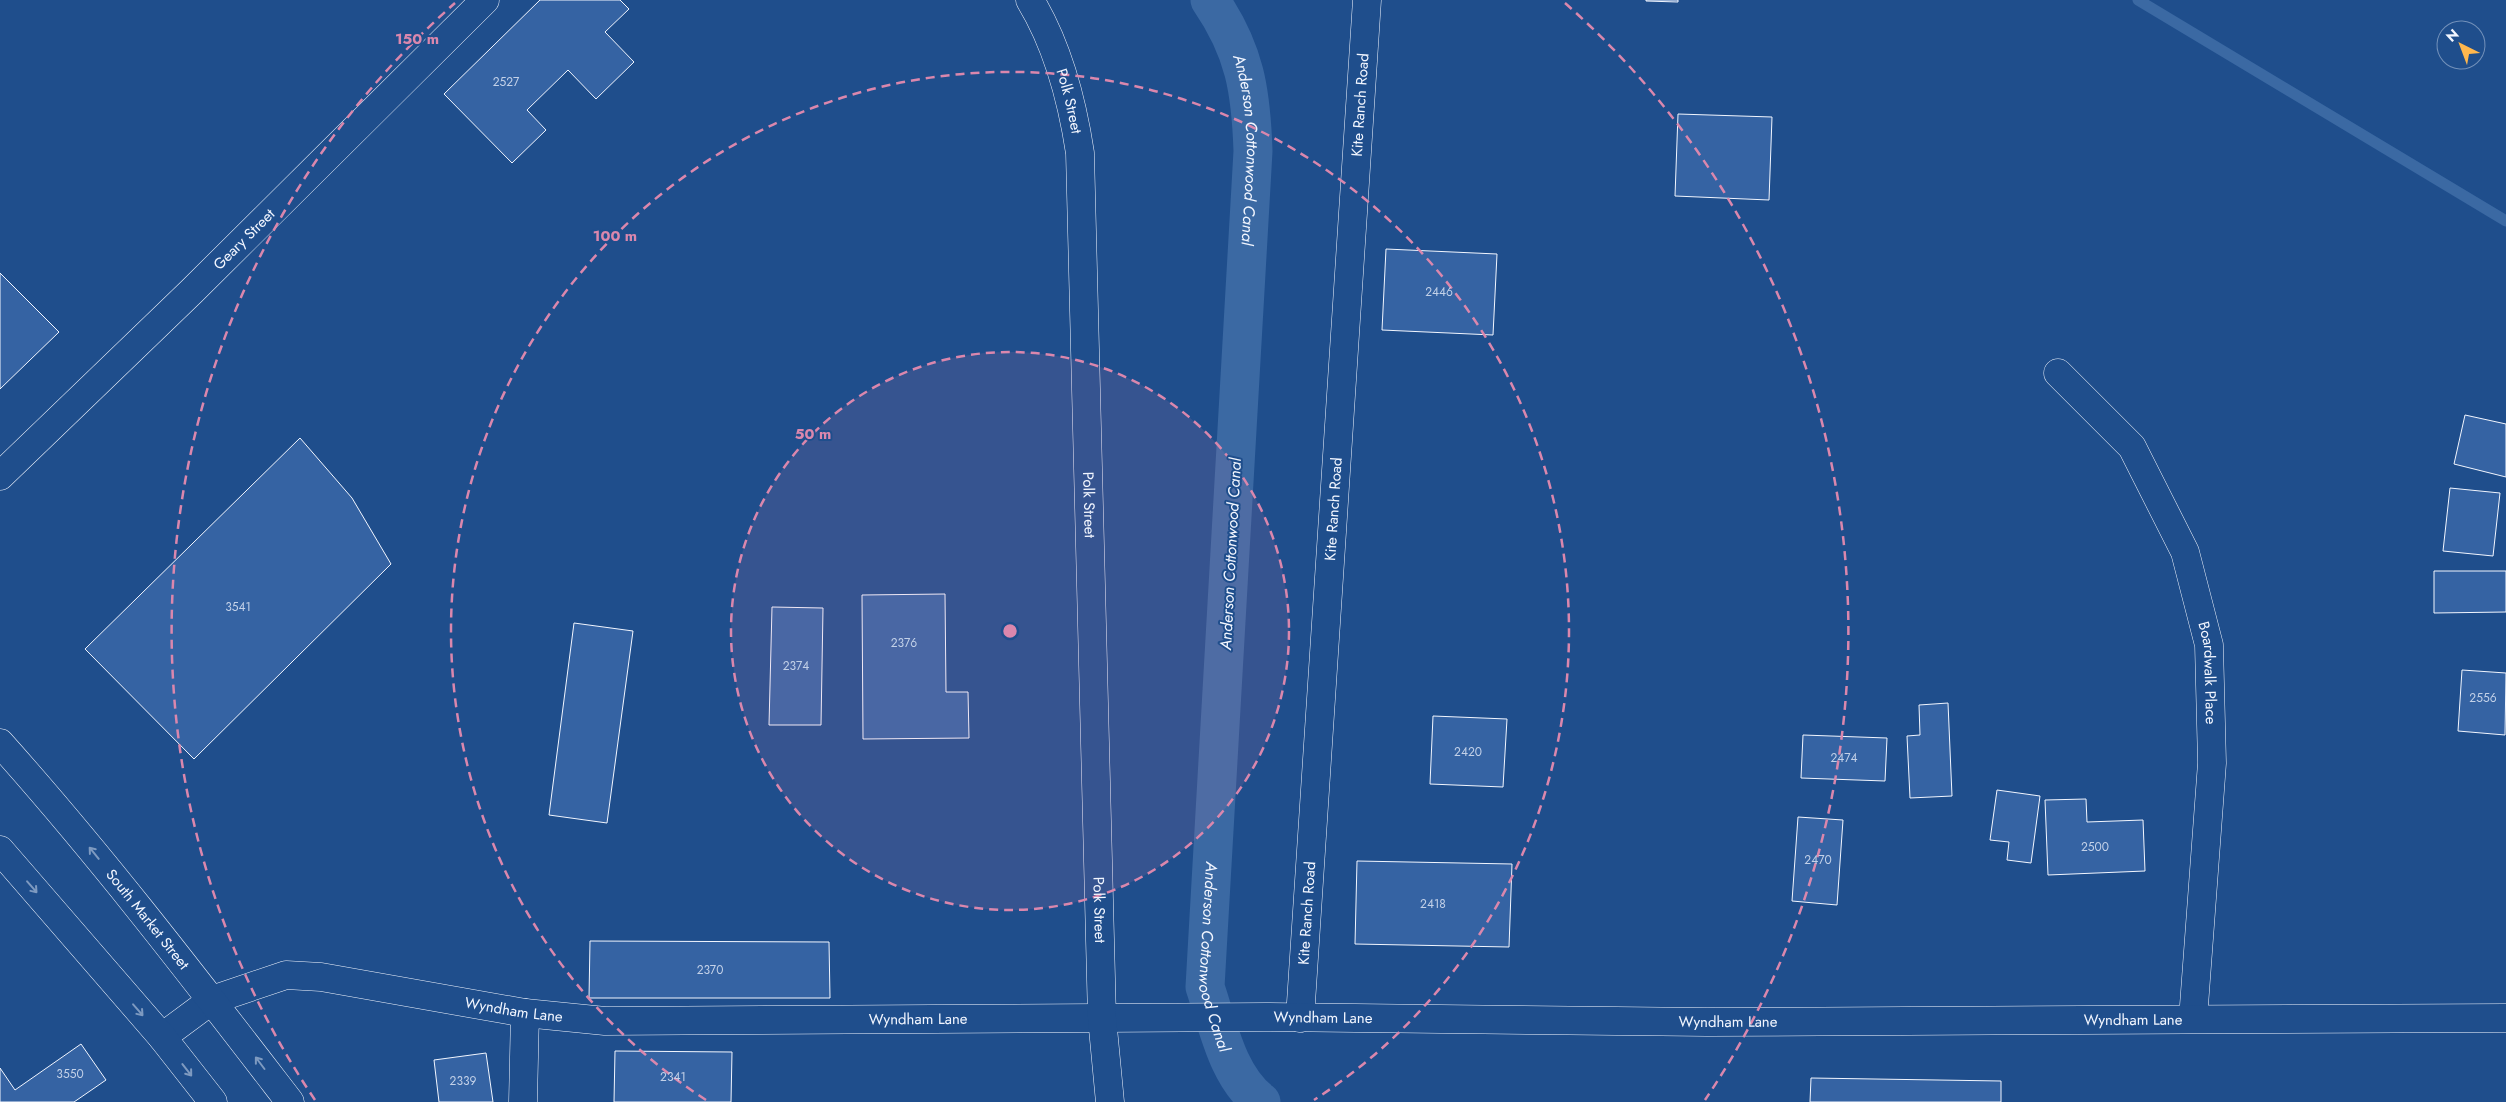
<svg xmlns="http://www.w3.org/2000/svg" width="2506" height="1102" viewBox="0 0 2506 1102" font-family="Jost,sans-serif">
	<rect width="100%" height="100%" fill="#1f4e8c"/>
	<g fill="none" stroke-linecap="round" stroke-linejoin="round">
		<polyline stroke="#3b69a3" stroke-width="11" points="2138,0 2506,221"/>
		<path stroke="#3b69a3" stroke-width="39" id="s1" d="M1210,0C1245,51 1251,91 1253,151L1205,987C1218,1025 1227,1076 1261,1102"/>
	</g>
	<g fill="#3563a3" stroke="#f2f6ff">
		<polygon points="540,0 620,0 629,9 605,32 634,62 596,99 568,70 527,110 546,130 512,163 444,94"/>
		<polygon points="1646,0 1678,0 1678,2 1646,1"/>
		<polygon points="1678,114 1772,117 1769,200 1675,196"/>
		<polygon points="1386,249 1497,254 1493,335 1382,330"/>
		<polygon points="0,273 59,332 0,389"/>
		<polygon points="2465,415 2506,424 2506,477 2454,464"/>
		<polygon points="300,438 352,498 391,564 194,759 85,649"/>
		<polygon points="2450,488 2500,493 2493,556 2443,551"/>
		<polygon points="2434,571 2506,571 2506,612 2434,613"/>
		<polygon points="945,594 946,692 968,692 969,738 863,739 862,595"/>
		<polygon points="772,607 823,608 821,725 769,725"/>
		<polygon points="574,623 633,631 607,823 549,815"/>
		<polygon points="2462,670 2506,673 2505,735 2458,731"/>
		<polygon points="1948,703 1952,796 1910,798 1907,736 1920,735 1919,705"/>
		<polygon points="1433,716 1507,719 1503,787 1430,784"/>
		<polygon points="1803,735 1887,738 1885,781 1801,778"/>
		<polygon points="1997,790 2040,796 2031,863 2007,860 2009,842 1990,840"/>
		<polygon points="2086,799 2087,822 2143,820 2145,871 2048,875 2045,800"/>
		<polygon points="1798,817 1843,820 1837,905 1792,901"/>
		<polygon points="1357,861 1512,864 1509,947 1355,944"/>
		<polygon points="590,941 829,942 830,998 589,998"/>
		<polygon points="81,1044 106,1080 74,1102 0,1102 0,1068 15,1090"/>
		<polygon points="615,1051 732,1052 731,1102 614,1102"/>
		<polygon points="486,1053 493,1102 439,1102 434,1060"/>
		<polygon points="1811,1078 2001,1081 2001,1102 1810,1102"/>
	</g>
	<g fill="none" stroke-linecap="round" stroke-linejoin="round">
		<g stroke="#f2f6ff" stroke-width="29">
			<g id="minor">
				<path id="s2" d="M2058,373L2132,447L2185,552L2209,645L2212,763L2193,1019"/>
				<path id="s3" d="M0,476L192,291L485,0"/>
				<path id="s4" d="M1300,1018L1367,0"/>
				<path id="s5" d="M162,1037L212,1000L286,975L321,977L525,1013L605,1021L1266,1017L1707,1022L2506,1018"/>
				<polyline points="523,1102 525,1013"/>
			</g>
		</g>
		<g stroke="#f2f6ff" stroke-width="29">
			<g id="tertiary">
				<path id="s6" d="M1030,0C1058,46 1072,100 1080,153L1102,1018L1110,1102"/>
			</g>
		</g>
		<g stroke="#f2f6ff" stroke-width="29">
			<g id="primary">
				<path id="s7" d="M0,743C102,857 196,980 290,1102"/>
				<polyline points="0,850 162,1037 213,1102"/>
			</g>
		</g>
		<use href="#minor" stroke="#1f4e8c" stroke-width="28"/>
		<use href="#tertiary" stroke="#1f4e8c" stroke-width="28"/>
		<use href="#primary" stroke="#1f4e8c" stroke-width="28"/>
	</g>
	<defs><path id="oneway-shaft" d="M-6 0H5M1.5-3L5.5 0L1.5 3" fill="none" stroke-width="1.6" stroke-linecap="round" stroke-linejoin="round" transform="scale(1.25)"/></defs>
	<g stroke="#7e9ac0">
		<use href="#oneway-shaft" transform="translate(94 853) rotate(-129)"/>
		<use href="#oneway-shaft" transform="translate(32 887) rotate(49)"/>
		<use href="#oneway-shaft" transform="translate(138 1010) rotate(49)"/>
		<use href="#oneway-shaft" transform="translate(260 1063) rotate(-127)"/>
		<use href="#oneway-shaft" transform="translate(187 1070) rotate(52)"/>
	</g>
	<circle cx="1010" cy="631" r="279" fill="#da87ad" fill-opacity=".12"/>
	<g fill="none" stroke="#da87ad" stroke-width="2.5" stroke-dasharray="9 6">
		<circle cx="1010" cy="631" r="279"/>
		<path d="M706 1100A559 559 0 1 1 1314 1100"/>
		<path d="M315 1100A838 838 0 0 1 455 3M1565 3A838 838 0 0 1 1705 1100"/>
	</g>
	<g text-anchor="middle" stroke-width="4" stroke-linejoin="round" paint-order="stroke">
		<g font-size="12" fill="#c3d1e8">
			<text x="506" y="86">2527</text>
			<text x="1439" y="296">2446</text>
			<text x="238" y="611">3541</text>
			<text x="904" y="647">2376</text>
			<text x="796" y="670">2374</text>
			<text x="2483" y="702">2556</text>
			<text x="1468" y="756">2420</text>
			<text x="1844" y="762">2474</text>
			<text x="2095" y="851">2500</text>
			<text x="1818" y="864">2470</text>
			<text x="1433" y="908">2418</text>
			<text x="710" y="974">2370</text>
			<text x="70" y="1078">3550</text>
			<text x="673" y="1081">2341</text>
			<text x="463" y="1085">2339</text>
		</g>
		<g font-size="15" fill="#f2f6ff" stroke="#1f4e8c">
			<text dy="5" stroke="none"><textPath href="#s6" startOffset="109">Polk Street</textPath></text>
			<text dy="5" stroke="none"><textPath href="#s4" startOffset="915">Kite Ranch Road</textPath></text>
			<text dy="5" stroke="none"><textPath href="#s3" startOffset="340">Geary Street</textPath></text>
			<text dy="5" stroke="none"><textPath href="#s6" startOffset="514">Polk Street</textPath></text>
			<text dy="5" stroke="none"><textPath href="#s4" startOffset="510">Kite Ranch Road</textPath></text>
			<text dy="5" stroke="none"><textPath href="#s2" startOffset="346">Boardwalk Place</textPath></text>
			<text dy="5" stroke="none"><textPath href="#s6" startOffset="919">Polk Street</textPath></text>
			<text dy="5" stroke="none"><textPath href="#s4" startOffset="105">Kite Ranch Road</textPath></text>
			<text dy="5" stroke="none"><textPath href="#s7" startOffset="230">South Market Street</textPath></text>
			<text dy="5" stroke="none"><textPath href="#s5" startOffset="371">Wyndham Lane</textPath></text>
			<text dy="5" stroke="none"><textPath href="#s5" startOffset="1181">Wyndham Lane</textPath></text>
			<text dy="5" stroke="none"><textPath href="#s5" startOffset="1991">Wyndham Lane</textPath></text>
			<text dy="5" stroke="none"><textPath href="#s5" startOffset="776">Wyndham Lane</textPath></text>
			<text dy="5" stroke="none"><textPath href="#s5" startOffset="1586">Wyndham Lane</textPath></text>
		</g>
		<g font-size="16" font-style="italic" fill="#f2f6ff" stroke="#1f4e8c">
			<text dy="6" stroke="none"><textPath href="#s1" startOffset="158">Anderson Cottonwood Canal</textPath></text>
			<text transform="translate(1230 554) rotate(-87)" y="6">Anderson Cottonwood Canal</text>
			<text dy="6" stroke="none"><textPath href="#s1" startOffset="968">Anderson Cottonwood Canal</textPath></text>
		</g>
	</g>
	<circle cx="1010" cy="631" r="8" fill="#da87ad" stroke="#1f4e8c" stroke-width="2.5"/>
	<g font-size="15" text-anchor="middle" font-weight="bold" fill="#da87ad" stroke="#1f4e8c" stroke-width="4" stroke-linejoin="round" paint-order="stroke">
		<text x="417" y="44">150 m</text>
		<text x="615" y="241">100 m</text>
		<text x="813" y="439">50 m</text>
	</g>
	<g transform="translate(2461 45) rotate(318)"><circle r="24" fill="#1f4e8c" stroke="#7391ba"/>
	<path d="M0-4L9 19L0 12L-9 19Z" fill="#ffb74d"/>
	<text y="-8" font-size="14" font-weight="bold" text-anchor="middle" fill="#f2f6ff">N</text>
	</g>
</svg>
